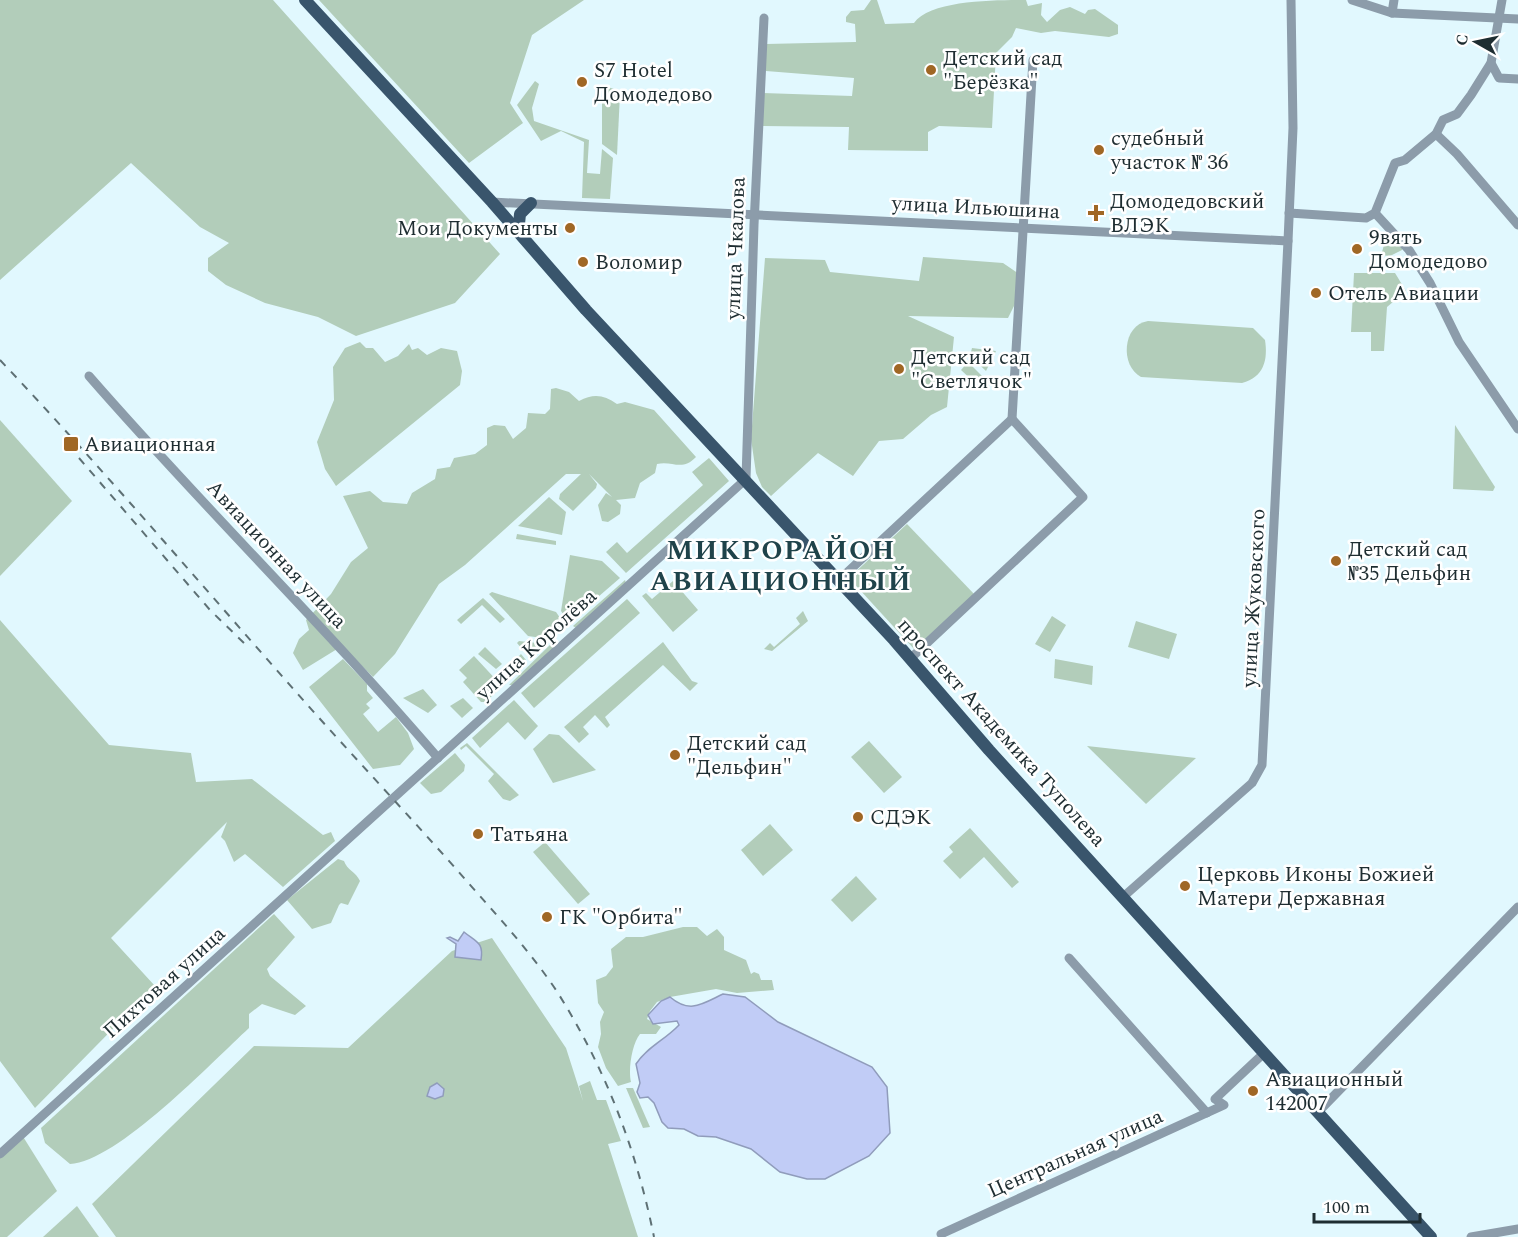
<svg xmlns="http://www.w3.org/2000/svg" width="1518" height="1237" viewBox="0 0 1518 1237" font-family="Spectral,serif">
	<rect width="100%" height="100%" fill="#e1f8fe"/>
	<g fill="#b2cdba">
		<polygon points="0,0 273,0 500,254 455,303 356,336 318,317 265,303 226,285 208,271 208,258 229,243 200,227 131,163 0,280"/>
		<polygon points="319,0 584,0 532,35 510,103 523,123 469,163"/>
		<path d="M871,0H877L885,24L914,23C930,0 995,0 1026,0L1028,6L1042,3L1041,15L1047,22L1060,10L1070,7L1085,14L1088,10L1095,9L1118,25V34L1109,37L1055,31L1041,33L1016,28L1012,37L996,53L992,128L939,126L928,132V151L848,150L849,127L761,126L763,93L852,96L854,78L766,71V44L856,42L855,24L846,22V17L851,11L864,10Z"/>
		<polygon points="535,81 539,84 532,108 534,121 589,140 587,173 600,174 602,149 613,158 610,199 582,198 584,142 561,131 541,141 517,105"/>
		<polygon points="608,87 617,90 620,94 617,155 602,144 602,94"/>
		<polygon points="1394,238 1403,246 1402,250 1390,256 1381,255 1385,242"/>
		<polygon points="923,257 1003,263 1019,274 1018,298 1008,318 908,316 954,337 947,407 931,415 903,439 879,441 853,476 818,453 771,496 762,487 756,473 751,439 765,258 825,260 830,272 919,281"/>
		<polygon points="1354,273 1395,273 1406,291 1387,307 1384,351 1371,351 1371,332 1351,332"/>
		<path d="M1148,321L1253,328L1265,340C1268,360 1264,377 1242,383L1141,377C1120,366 1122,325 1148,321Z"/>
		<polygon points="360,342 366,348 373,348 385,362 398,356 409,344 412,350 418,348 427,355 441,348 457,351 462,371 460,385 336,486 325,469 317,442 334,400 333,367 345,348"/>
		<polygon points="972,348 996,351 986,371 970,356"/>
		<polygon points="968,362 982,376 975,383 961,370"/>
		<path d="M556,388L569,392L579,401C594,393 604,395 617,404L625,402L654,410L696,457C682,472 672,460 657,464L655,473L640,483L635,498L616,500L621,505L620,514L608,522L602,521L598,505L606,493L612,497L589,474L597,484L596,488L573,511L559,499L560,494L581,474H566L465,565L439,584L395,654L373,677L342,646L303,670L293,653L299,639L309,630L306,620L331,594L351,562L368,548L343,496L370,491L383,502L407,504L412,493L435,479L437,469L450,467L454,458L475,454L487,445V428L494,425L505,426L513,439L526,428L528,413L545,414L550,409L551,389Z"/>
		<polygon points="0,420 72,501 0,576"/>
		<polygon points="1455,425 1495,487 1493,491 1453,489"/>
		<polygon points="709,458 729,481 626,573 606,552 617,542 627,553 703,485 692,472"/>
		<polygon points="549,497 566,512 562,535 518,526"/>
		<polygon points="907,524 975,595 914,649 849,578"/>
		<polygon points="517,534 556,541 556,545 516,539"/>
		<polygon points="570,555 602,561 620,578 569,622 561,611"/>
		<polygon points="625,580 626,583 576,628 573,626"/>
		<polygon points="673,581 698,610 673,632 642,596 646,593 652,599"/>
		<polygon points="492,592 556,612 565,625 549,639 528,636 489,594"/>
		<polygon points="483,598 505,619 500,623 482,605 461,624 457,620"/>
		<polygon points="627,599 640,613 534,708 521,693"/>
		<polygon points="803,611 808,621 772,651 764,649 770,643 774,647 800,624 796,618"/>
		<polygon points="1052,616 1066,625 1050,652 1035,644"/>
		<polygon points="0,620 109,745 191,753 196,782 252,779 323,835 331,832 335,841 283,887 245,854 234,862 225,841 221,837 227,822 111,938 155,986 35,1108 0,1061"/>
		<polygon points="1136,621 1177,634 1169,659 1128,647"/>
		<polygon points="519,641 546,644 529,657 517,643"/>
		<polygon points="663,642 692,681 698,683 690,691 663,665 605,717 610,725 607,728 595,715 583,727 589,734 579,743 564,727"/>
		<polygon points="552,643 554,648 513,685 509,685"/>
		<polygon points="485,647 502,664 496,669 478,654"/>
		<polygon points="521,654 526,660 510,676 511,664"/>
		<polygon points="474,656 501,685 501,688 485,702 481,702 463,682 467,678 459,670"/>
		<polygon points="343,659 367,684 367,691 373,698 366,704 370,708 363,714 378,732 396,717 408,733 414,749 400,765 373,769 309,687"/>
		<polygon points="1055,659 1093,666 1092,685 1054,678"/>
		<polygon points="423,689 437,705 428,713 403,698"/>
		<polygon points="463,698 473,708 462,718 450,706"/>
		<polygon points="514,700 538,726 525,740 508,722 480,748 472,738"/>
		<polygon points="549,734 559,735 596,770 553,783 533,749"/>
		<polygon points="869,741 902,777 884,793 851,757"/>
		<polygon points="467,743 519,795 510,801 503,799 488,781 494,774 466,746 461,750 460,748"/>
		<polygon points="1087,746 1196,758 1146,804"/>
		<polygon points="455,753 465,765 464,771 441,792 431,794 420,783"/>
		<polygon points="770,824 793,850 763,876 741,850"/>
		<polygon points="970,828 1019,882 1012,888 984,857 960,879 943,861 953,852 949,847"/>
		<polygon points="545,842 590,894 578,904 533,852"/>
		<path d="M338,859L344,861C347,870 356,872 360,881L348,905L341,903L339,905L331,923L312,929L287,900Z"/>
		<polygon points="856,876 877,899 852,922 831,900"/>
		<path d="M274,914L295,937L267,969L270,976L306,1006L295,1015L262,1004L249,1014V1028C212,1062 117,1162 70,1164L45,1143L41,1128Z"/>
		<path d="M683,927H697L707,936L717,929L724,937V950L746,960L751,974L754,972L759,974L761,980H772L774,990L737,993L716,989L670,997L657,1002L650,1011L647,1019L661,1027L656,1034H640C632,1044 628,1069 631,1082L618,1086L606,1068L598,1047L601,1034L600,1022L604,1012L598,1003L596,980L606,976L613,967L611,949L626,937H643Z"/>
		<polygon points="492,938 566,1048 583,1101 579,1086 590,1081 597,1100 606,1100 621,1141 608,1144 638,1237 116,1237 92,1204 254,1046 348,1048 452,951"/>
		<polygon points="626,1088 633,1088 650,1127 643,1128"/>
		<polygon points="22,1135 57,1191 7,1237 0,1237 0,1155"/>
		<polygon points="77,1206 99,1237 43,1237"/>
	</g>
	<g fill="#c1ccf6" stroke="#909cbb" stroke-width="1.5">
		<path d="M464,932C476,942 484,942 481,960L455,957L456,944L447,938L450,937L458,941Z"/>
		<path d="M723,994L745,997L778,1022L872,1067L887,1087L890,1133L869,1156L825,1179H807L780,1172L751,1149L716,1137L698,1136L684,1129L668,1128L662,1122L654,1103L648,1097L640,1098L637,1092L640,1083L636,1064C647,1047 665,1040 679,1025L677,1021L653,1024L648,1015L661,1001L670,997C690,1014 702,1004 723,994Z"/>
		<polygon points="437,1083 444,1089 443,1096 435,1099 427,1096 430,1087"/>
	</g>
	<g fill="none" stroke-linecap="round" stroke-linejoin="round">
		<g stroke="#8c9caa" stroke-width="9">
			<polyline points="1352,0 1392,13 1518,19"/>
			<polyline points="1392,13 1394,0"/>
			<polyline points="1491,63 1499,78 1518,79"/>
			<polyline points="1436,134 1457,154 1518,225"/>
			<polyline points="492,202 1288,241"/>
			<polyline points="1289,213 1366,218 1375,213 1395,163 1405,160 1436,134 1443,120 1457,114 1471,95 1491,63 1502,0"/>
			<polyline points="1375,213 1409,250 1430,283 1459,342 1518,429"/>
			<path d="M89,376C202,506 326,627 438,758"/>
			<polyline points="1012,419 1033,60"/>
			<polyline points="839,580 1012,419"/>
			<polyline points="911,658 1083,497 1012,419"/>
			<polyline points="1123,897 1252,783 1262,765 1288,241 1293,128 1291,0"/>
			<polyline points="1069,958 1207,1113"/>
			<polyline points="1318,1112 1518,907"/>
			<polyline points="0,1154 746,479 754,225 764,18"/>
			<polyline points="941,1234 1224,1105 1215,1099 1263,1054"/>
			<polyline points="1471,1237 1518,1229"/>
		</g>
		<g stroke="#39556c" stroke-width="12">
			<polyline points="305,0 492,202 586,310 894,640 989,750 1431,1237"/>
			<polyline points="523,234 519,224 520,214 531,203"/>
		</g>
		<g stroke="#5e7074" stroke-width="2" stroke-dasharray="8 8" stroke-linecap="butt">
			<path d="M0,360C102,468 198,581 296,692C349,752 404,810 457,870C491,909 527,947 556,990C605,1067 636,1148 654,1237"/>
			<polyline points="79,458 210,610 245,644"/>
		</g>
	</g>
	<g fill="#a06725" stroke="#fff" stroke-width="2">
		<circle cx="931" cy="70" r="6"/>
		<circle cx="582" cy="82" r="6"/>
		<circle cx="1099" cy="150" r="6"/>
		<path d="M1093 204h6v6h6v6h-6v6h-6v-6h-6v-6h6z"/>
		<circle cx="570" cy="228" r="6"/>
		<circle cx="1357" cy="249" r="6"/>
		<circle cx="583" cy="262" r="6"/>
		<circle cx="1316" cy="293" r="6"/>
		<circle cx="899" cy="369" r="6"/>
		<rect x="63" y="436" width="16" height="16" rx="3"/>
		<circle cx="1336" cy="561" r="6"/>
		<circle cx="675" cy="755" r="6"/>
		<circle cx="858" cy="817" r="6"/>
		<circle cx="478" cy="834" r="6"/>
		<circle cx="1185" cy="886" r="6"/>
		<circle cx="547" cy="917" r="6"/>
		<circle cx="1253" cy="1091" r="6"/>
	</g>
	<g text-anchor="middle" stroke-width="5" stroke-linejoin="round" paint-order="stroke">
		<g font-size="21" fill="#1e2d31" stroke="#fff" text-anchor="start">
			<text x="943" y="65">Детский сад<tspan x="943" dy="24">"Берёзка"</tspan></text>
			<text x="594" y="77">S7 Hotel<tspan x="594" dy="24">Домодедово</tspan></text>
			<text x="1111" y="145">судебный<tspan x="1111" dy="24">участок № 36</tspan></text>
			<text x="1110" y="208">Домодедовский<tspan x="1110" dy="24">ВЛЭК</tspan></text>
			<text x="558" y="235" text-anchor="end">Мои Документы</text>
			<text x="1369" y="244">9вять<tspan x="1369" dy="24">Домодедово</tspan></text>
			<text x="595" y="269">Воломир</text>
			<text x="1328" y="300">Отель Авиации</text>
			<text x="911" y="364">Детский сад<tspan x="911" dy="24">"Светлячок"</tspan></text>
			<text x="84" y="451">Авиационная</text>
			<text x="1348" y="556">Детский сад<tspan x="1348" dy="24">№35 Дельфин</tspan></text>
			<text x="687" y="750">Детский сад<tspan x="687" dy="24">"Дельфин"</tspan></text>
			<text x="870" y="824">СДЭК</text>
			<text x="490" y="841">Татьяна</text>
			<text x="1197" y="881">Церковь Иконы Божией<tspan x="1197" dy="24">Матери Державная</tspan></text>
			<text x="559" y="924">ГК "Орбита"</text>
			<text x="1265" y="1086">Авиационный<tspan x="1265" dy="24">142007</tspan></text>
		</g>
		<g font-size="21" fill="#1e2d31" stroke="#fff">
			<text transform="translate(976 207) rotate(3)" y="7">улица Ильюшина</text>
			<text transform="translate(735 248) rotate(-88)" y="7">улица Чкалова</text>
			<text transform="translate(277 554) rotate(47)" y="7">Авиационная улица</text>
			<text transform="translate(1253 598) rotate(-87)" y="7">улица Жуковского</text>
			<text transform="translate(536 644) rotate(-42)" y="7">улица Королёва</text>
			<text transform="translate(1002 732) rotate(48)" y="7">проспект Академика Туполева</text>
			<text transform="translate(164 982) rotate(-42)" y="7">Пихтовая улица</text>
			<text transform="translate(1075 1153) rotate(-24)" y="7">Центральная улица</text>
		</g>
		<g font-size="27" font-weight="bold" letter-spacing="1.5" fill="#1f434a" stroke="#fff">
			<text x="781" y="559">МИКРОРАЙОН<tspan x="781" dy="31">АВИАЦИОННЫЙ</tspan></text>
		</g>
	</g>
	<g transform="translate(1476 42) rotate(279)" stroke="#ffffff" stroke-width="4.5" paint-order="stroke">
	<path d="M0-4.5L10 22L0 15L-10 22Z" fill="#1e2d31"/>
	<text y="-9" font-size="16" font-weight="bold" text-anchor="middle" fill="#1e2d31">С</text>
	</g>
	<path d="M1314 1213v9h106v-9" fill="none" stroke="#1e2d31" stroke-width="3"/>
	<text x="1323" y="1213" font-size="18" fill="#1e2d31" stroke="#ffffff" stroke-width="4.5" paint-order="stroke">100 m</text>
</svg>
